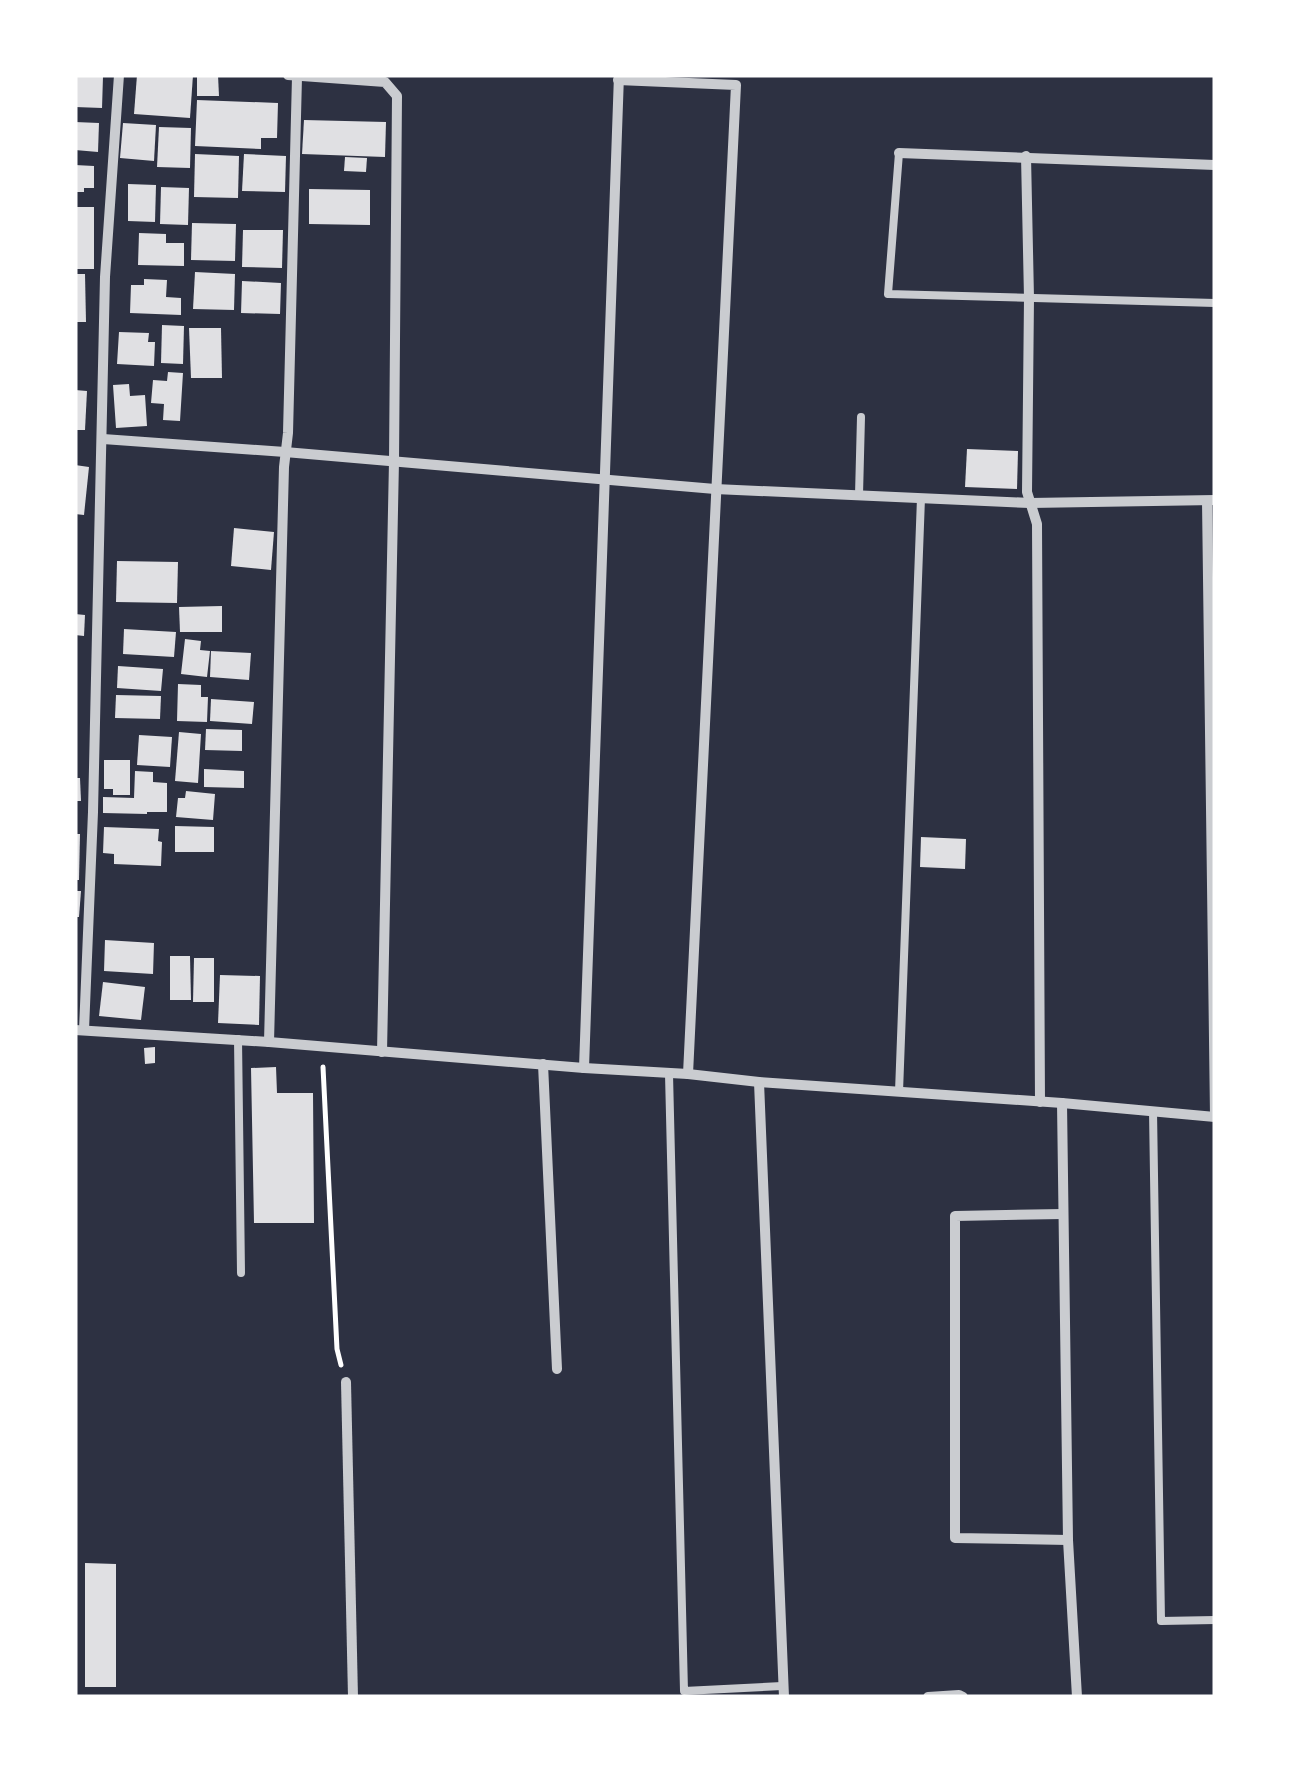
<svg xmlns="http://www.w3.org/2000/svg" width="1290" height="1772" viewBox="0 0 1290 1772" font-family="'Public Sans',sans-serif">
	<rect width="100%" height="100%" fill="#2d3142"/>
	<g fill="#e0e0e3">
		<polygon points="75,75 103,76 102,108 75,107"/>
		<polygon points="137,75 193,75 190,118 134,114"/>
		<polygon points="197,75 218,75 219,96 197,96"/>
		<polygon points="197,100 278,103 277,138 261,138 261,149 195,146"/>
		<polygon points="304,120 386,122 385,157 302,154"/>
		<polygon points="75,122 99,123 98,152 75,150"/>
		<polygon points="123,123 156,125 154,161 120,158"/>
		<polygon points="159,127 191,128 190,168 157,167"/>
		<polygon points="195,154 239,156 238,198 194,197"/>
		<polygon points="244,154 286,156 285,192 242,191"/>
		<polygon points="345,157 367,158 366,172 344,171"/>
		<polygon points="75,165 94,166 94,188 84,188 84,192 75,192"/>
		<polygon points="128,184 156,185 155,222 128,221"/>
		<polygon points="161,187 189,188 188,225 160,224"/>
		<polygon points="309,189 370,190 370,225 309,224"/>
		<rect x="75" y="207" width="19" height="62"/>
		<polygon points="192,223 236,224 235,261 191,260"/>
		<polygon points="243,230 283,230 282,268 242,267"/>
		<polygon points="139,233 166,234 166,243 184,243 184,266 138,265"/>
		<polygon points="195,272 235,274 234,310 193,309"/>
		<polygon points="75,274 85,274 86,322 75,322"/>
		<polygon points="144,279 167,280 166,297 181,298 181,315 130,313 131,285 144,285"/>
		<polygon points="242,281 281,283 280,314 241,313"/>
		<polygon points="162,325 184,326 183,364 161,363"/>
		<polygon points="189,328 221,328 222,378 191,378"/>
		<polygon points="119,332 149,333 148,342 155,342 154,366 117,364"/>
		<polygon points="168,372 183,373 180,421 163,420 164,404 151,403 153,380 167,381"/>
		<polygon points="129,384 130,396 145,395 147,426 116,428 113,385"/>
		<polygon points="75,390 87,391 85,430 75,430"/>
		<polygon points="967,449 1018,451 1017,489 965,487"/>
		<polygon points="75,465 89,467 84,515 75,514"/>
		<polygon points="234,528 274,532 271,570 231,566"/>
		<polygon points="117,561 178,562 177,603 116,602"/>
		<polygon points="222,606 222,632 180,632 179,607"/>
		<polygon points="75,614 85,615 84,636 75,635"/>
		<polygon points="124,629 176,632 174,657 123,654"/>
		<polygon points="185,639 201,641 200,650 210,651 207,677 181,674"/>
		<polygon points="211,651 251,653 249,680 210,677"/>
		<polygon points="118,666 163,669 161,691 117,688"/>
		<polygon points="178,684 201,685 201,697 208,697 207,722 177,721"/>
		<polygon points="116,695 161,696 160,719 115,718"/>
		<polygon points="211,699 254,702 252,724 210,721"/>
		<polygon points="206,729 242,730 242,751 205,750"/>
		<polygon points="179,732 201,734 198,783 175,781"/>
		<polygon points="139,735 172,737 170,767 137,765"/>
		<polygon points="104,760 130,760 130,795 113,795 113,789 104,789"/>
		<polygon points="204,769 244,771 244,788 204,787"/>
		<polygon points="135,771 153,772 153,782 167,783 167,812 147,812 147,814 103,813 103,797 134,798"/>
		<polygon points="75,778 80,778 81,801 75,801"/>
		<polygon points="186,791 215,794 213,820 176,817 178,798 185,798"/>
		<polygon points="175,826 214,827 214,852 175,852"/>
		<polygon points="104,827 159,829 158,841 162,842 161,866 114,864 114,854 103,853"/>
		<polygon points="75,834 80,834 79,880 75,880"/>
		<polygon points="921,837 966,839 965,869 920,867"/>
		<polygon points="75,891 81,891 79,917 75,917"/>
		<polygon points="105,940 154,943 153,974 104,971"/>
		<polygon points="170,956 190,956 191,1000 170,1000"/>
		<polygon points="194,958 214,958 214,1002 193,1002"/>
		<polygon points="220,975 260,976 259,1025 218,1023"/>
		<polygon points="103,982 145,987 141,1020 99,1016"/>
		<polygon points="155,1047 155,1063 145,1064 144,1048"/>
		<polygon points="276,1067 277,1093 313,1093 314,1223 254,1223 251,1068"/>
		<polygon points="85,1563 116,1564 116,1687 85,1687"/>
	</g>
	<g fill="none" stroke-linecap="round" stroke-linejoin="round">
		<polyline stroke="#fff" stroke-width="5" points="323,1067 337,1349 341,1365"/>
		<g stroke="#caccd0" stroke-width="8">
			<polyline points="899,153 888,294 1215,303"/>
			<polyline points="859,495 861,417"/>
			<polyline points="238,1039 241,1273"/>
			<polyline points="669,1074 684,1691 782,1686"/>
			<polyline points="899,1092 921,498"/>
			<polyline points="1153,1111 1161,1621 1215,1620"/>
		</g>
		<g stroke="#caccd0" stroke-width="10">
			<polyline points="288,75 385,82 397,96 394,461 382,1052"/>
			<polyline points="618,80 736,85 688,1074"/>
			<polyline points="899,153 1215,165"/>
			<polyline points="1026,156 1029,298 1027,492 1037,524 1040,1102"/>
			<polyline points="103,439 285,452 715,489 1030,503 1215,500"/>
			<polyline points="1207,501 1215,1116"/>
			<polyline points="75,1030 269,1042 584,1068 688,1074 759,1082 1062,1103 1215,1117"/>
			<polyline points="84,1030 93,812 105,277 119,75"/>
			<polyline points="269,1042 284,467 288,433 297,77"/>
			<polyline points="543,1064 557,1369"/>
			<polyline points="584,1068 619,75"/>
			<polyline points="759,1082 784,1697"/>
			<polyline points="1062,1103 1068,1540 1077,1697"/>
			<polyline points="1063,1214 955,1216 955,1538 1068,1540"/>
			<polyline points="346,1382 353,1697"/>
			<polyline points="928,1697 959,1695 963,1697"/>
		</g>
	</g>
	<rect width="1290" height="1772" fill="none" stroke="#ffffff" stroke-width="155"/>
</svg>
